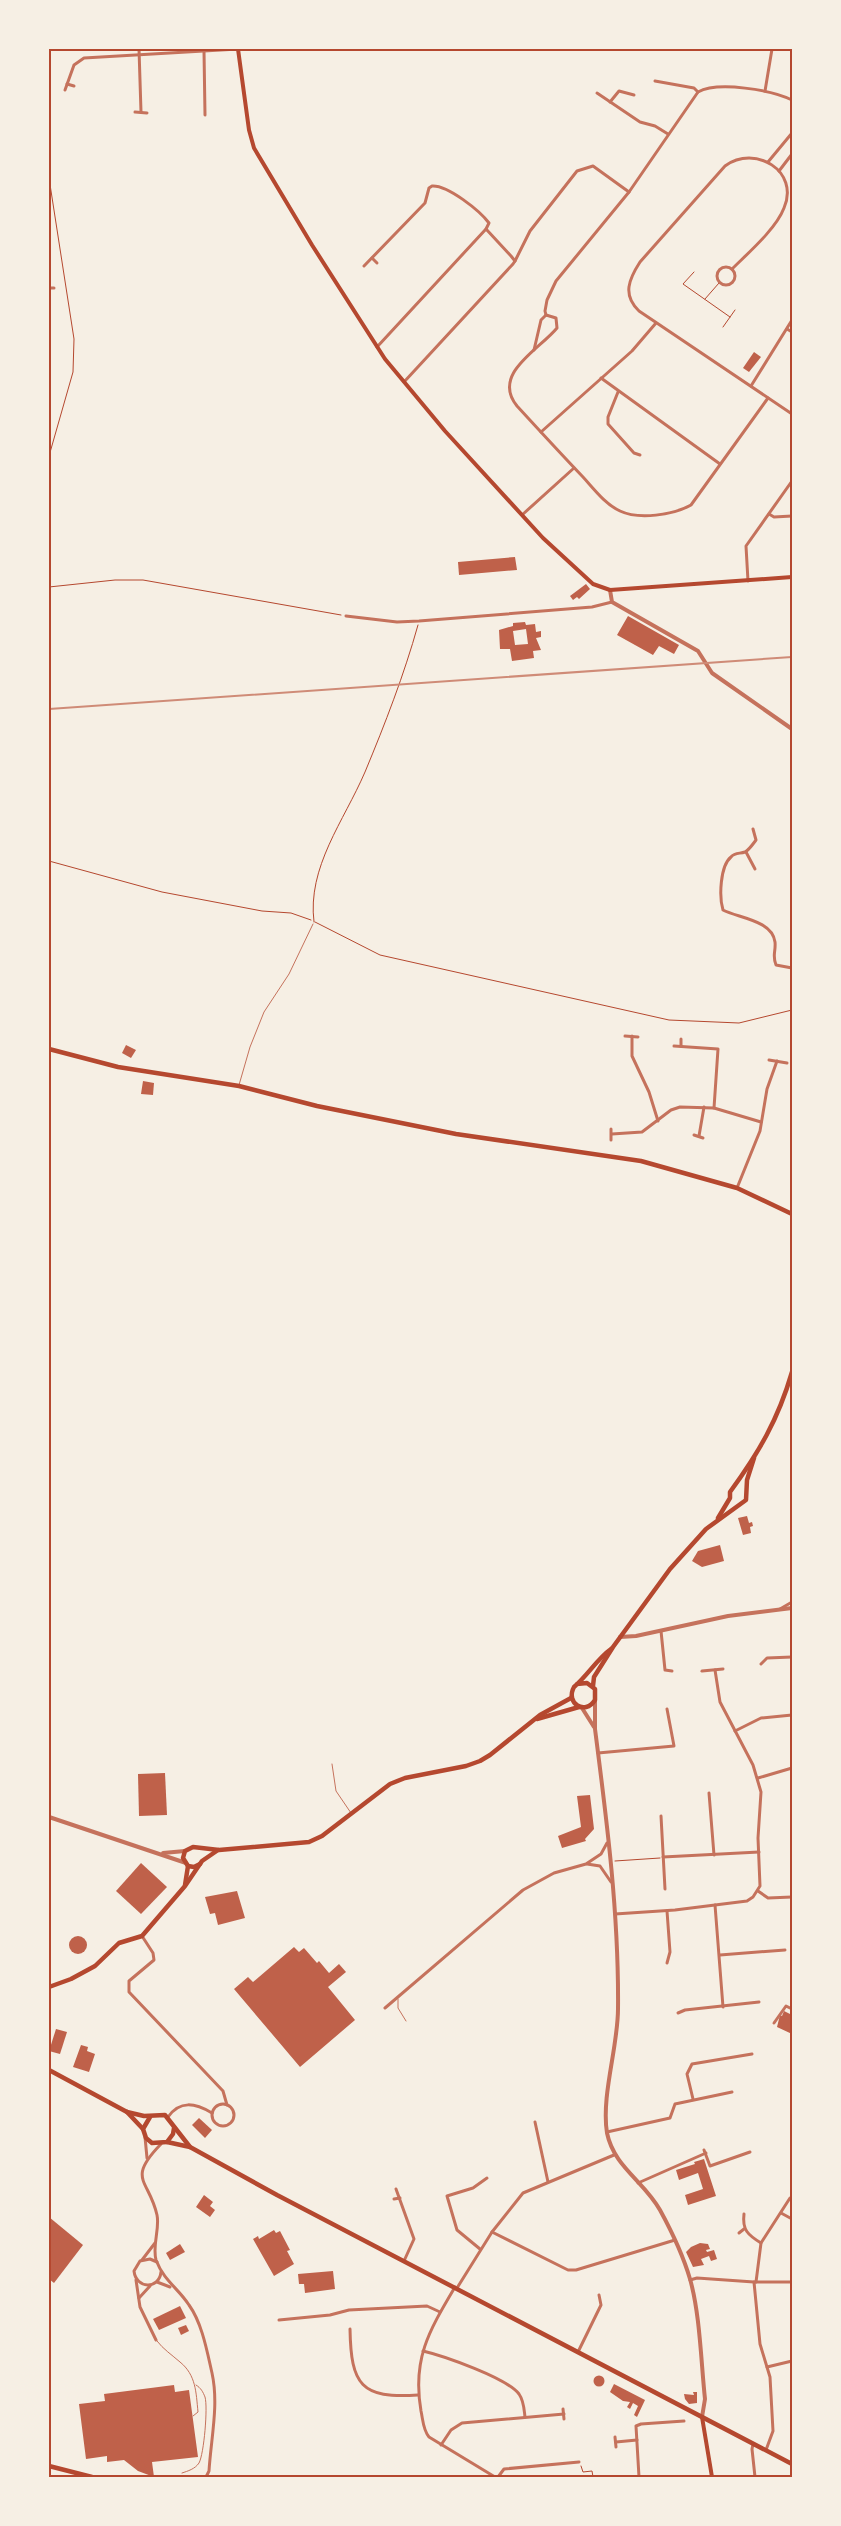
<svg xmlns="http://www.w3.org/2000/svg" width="841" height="2526" viewBox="0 0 841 2526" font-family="Montserrat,sans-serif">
	<rect width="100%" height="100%" fill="#f6efe4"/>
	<g fill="#bf614a" fill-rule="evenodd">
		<polygon points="754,352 761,357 749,372 743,368"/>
		<polygon points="515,557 517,570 459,575 458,562"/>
		<polygon points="586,584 590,589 579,599 577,597 573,600 570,596"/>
		<polygon points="628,616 679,645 674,654 659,646 653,655 617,635"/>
		<path d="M525,622L526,625L535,624L536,632L541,631V637L536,638L541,650L533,651L534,658L512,661L510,649H500L499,630L513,626V623ZM526,629L528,644L515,645L513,631Z"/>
		<polygon points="126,1045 136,1050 131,1058 122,1053"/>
		<polygon points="143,1081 154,1083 153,1095 141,1094"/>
		<polygon points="747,1516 749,1523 752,1522 753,1526 750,1527 751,1533 743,1535 738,1518"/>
		<polygon points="720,1545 724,1561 702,1567 692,1561 698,1551"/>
		<polygon points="165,1773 167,1815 139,1816 138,1774"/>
		<polygon points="590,1795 594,1829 585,1839 586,1841 562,1848 558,1836 581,1827 577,1796"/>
		<polygon points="141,1863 167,1887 141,1914 116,1891"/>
		<polygon points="237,1891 245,1918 218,1925 215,1913 210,1914 205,1897"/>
		<circle cx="78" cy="1945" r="9"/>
		<polygon points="294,1947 299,1952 304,1948 317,1963 319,1961 329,1973 339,1964 346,1972 328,1987 355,2020 300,2067 234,1989 248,1977 253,1982"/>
		<polygon points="784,2011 792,2015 792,2034 777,2027 780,2015 782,2016"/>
		<polygon points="56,2029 67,2032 60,2054 49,2051"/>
		<polygon points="81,2045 88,2047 87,2051 95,2054 89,2072 73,2067"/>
		<polygon points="199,2118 212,2130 205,2138 192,2125"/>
		<polygon points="704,2159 716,2196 688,2205 685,2195 703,2189 698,2173 679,2180 676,2170 695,2164 694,2162"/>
		<polygon points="204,2195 213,2202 210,2206 215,2210 210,2217 196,2207"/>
		<polygon points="49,2217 83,2245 54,2283 49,2279"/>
		<polygon points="274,2230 276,2233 280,2231 290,2250 287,2251 294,2264 274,2276 253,2239 258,2236 259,2239"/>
		<polygon points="700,2243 708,2244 710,2249 706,2250 707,2252 714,2250 717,2259 711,2261 709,2256 701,2259 704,2265 693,2267 686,2252 691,2247"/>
		<polygon points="180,2244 185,2252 170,2260 166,2253"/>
		<polygon points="333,2271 335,2289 305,2293 304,2284 299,2284 298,2274"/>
		<polygon points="180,2306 186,2318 159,2330 153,2319"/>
		<polygon points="186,2325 189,2331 181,2335 178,2328"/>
		<circle cx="599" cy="2381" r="5.5"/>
		<polygon points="614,2384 645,2400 637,2417 634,2415 638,2406 633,2403 630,2409 627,2407 630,2402 623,2401 610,2392"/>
		<polygon points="174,2385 175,2392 189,2390 198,2457 152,2462 154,2477 138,2471 124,2460 107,2462 107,2456 86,2459 79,2404 105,2401 104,2394"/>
		<polygon points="693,2392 697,2392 697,2403 689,2404 685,2399 684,2394 694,2395"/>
	</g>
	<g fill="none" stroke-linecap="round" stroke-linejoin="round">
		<g stroke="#b5482f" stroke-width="1">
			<polyline points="49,178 74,339 73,372 49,456"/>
			<polyline points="694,272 683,284 730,317"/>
			<polyline points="705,299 719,283"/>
			<polyline points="723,327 735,310"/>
			<polyline points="49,587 115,580 143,580 341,615"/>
			<polyline points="49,861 162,892 262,911 291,913 311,920"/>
			<path d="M314,922C307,867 344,821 365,772C385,724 404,675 418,625"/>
			<polyline points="315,922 380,955 669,1020 739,1023 792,1010"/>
			<polyline points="615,1861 660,1858"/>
			<polyline points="581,2466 583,2472 592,2471 593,2477"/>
		</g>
		<g stroke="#c5725c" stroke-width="1">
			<polyline points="239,1085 250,1047 264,1012 289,974 313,924"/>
			<polyline points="332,1764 336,1791 351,1813"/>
			<polyline points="398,1999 398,2008 406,2021"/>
			<path d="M157,2341C163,2349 172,2355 180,2362C196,2375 196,2392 198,2412L193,2416"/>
			<path d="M182,2473C188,2471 195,2469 199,2463C204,2454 208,2407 205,2397C203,2392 201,2388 196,2385"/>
		</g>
		<g stroke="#c5725c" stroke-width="3">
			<polyline points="139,49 141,112"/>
			<polyline points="204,51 205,115"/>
			<polyline points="655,81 694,88 698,92"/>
			<polyline points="67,84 74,86"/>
			<polyline points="65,90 74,65 84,58 238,49"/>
			<polyline points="765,91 772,49"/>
			<polyline points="597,93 640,122 655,126 668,134"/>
			<polyline points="610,102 619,91 634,95"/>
			<polyline points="135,112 147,113"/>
			<polyline points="768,162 792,133"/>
			<polyline points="779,171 792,154"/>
			<polyline points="372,258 377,263"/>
			<polyline points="515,261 530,231 577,171 593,166 629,192"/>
			<path d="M364,266L425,203L429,188L432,186C448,185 480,211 489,223L486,229L377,347"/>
			<circle cx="726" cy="276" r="9"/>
			<path d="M732,269C748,253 776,229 784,208C800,171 755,144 725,166L640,262C629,279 622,295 639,311L792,414"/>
			<polyline points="49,288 54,288"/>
			<path d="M546,315L556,318L557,328C539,350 491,374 517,406C539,430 561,454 583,477C594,489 605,504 620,511C639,520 673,515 691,505L768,398"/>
			<path d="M546,315L545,311L547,300L556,281L629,192L698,92C718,81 772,90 792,100"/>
			<polyline points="787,329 792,332"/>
			<polyline points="534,350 541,320 546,315"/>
			<polyline points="601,378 720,464"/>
			<polyline points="404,382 513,264 515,261 511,256 486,229"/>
			<polyline points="751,386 792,320"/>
			<polyline points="618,392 608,417 608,424 634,453 640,455"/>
			<polyline points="541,432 632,351 656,323"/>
			<polyline points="769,514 774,517 792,516"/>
			<polyline points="522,515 574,468"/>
			<polyline points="748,581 746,546 792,481"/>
			<polyline points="346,616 397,622 419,621 592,607 612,602"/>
			<path d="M753,829L756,840C753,844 749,850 745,852C740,854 735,852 731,857C720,866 719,897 723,910C738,918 772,920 775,942C776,951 772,956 776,965L792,968"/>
			<polyline points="746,852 755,869"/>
			<polyline points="625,1036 638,1037"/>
			<polyline points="632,1036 632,1056 649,1092 658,1121"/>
			<polyline points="674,1046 718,1049 714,1108"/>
			<polyline points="681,1046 681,1039"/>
			<polyline points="769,1060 787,1063"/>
			<polyline points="612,1134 642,1132 671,1110 680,1107 714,1108 761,1122"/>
			<polyline points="694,1135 703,1138"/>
			<polyline points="699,1136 704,1107"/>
			<polyline points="611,1140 611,1129"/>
			<polyline points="737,1188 760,1131 767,1089 777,1061"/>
			<polyline points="780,1609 792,1602"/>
			<polyline points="661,1631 665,1670 672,1671"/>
			<polyline points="761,1664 767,1658 792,1657"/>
			<polyline points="702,1671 723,1669"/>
			<polyline points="735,1731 761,1718 792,1715"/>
			<polyline points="598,1753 674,1746 667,1709"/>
			<polyline points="758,1778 792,1768"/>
			<polyline points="709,1793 714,1855"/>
			<polyline points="661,1816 665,1889"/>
			<polyline points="663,1857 759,1852"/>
			<polyline points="587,1864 600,1866 611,1882"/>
			<polyline points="758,1891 768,1898 792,1897"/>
			<polyline points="715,1905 723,2007"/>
			<polyline points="615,1914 675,1910 747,1901 753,1897 760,1886 758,1838 761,1792 753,1765 720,1702 715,1670"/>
			<polyline points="142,1936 153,1953 154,1960 129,1981 129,1992 223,2091 227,2105"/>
			<polyline points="720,1955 785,1950"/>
			<polyline points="667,1963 670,1952 667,1911"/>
			<polyline points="385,2008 523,1890 554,1873 586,1864 601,1854 607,1843"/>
			<polyline points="678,2013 685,2010 759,2002"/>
			<polyline points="774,2023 786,2006 792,2009"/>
			<polyline points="693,2099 687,2074 692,2064 752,2054"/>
			<circle cx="223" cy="2115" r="11"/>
			<path d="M168,2117C180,2100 195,2103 212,2113"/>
			<polyline points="535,2122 548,2182"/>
			<polyline points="607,2132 670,2118 675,2104 732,2092"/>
			<polyline points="145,2137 147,2158"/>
			<path d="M161,2144C126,2180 149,2179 157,2215C160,2229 152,2245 156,2260C164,2281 178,2288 189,2305C202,2323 207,2351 212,2373C219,2405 211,2438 209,2471L206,2477"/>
			<polyline points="704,2150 710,2166 750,2152"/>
			<polyline points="638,2183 706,2153"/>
			<polyline points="396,2189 414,2239 404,2261"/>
			<polyline points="394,2199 400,2198"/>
			<polyline points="781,2213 792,2219"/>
			<path d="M744,2214C742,2230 748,2235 761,2243"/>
			<polyline points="492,2232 568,2270 576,2270 675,2240"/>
			<polyline points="739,2233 744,2229"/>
			<polyline points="480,2249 457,2230 447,2196 473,2188 487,2178"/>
			<polyline points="142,2260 155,2243"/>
			<path d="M157,2262L150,2259L140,2261L134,2271C136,2289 159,2290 161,2272"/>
			<polyline points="136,2280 140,2307 156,2340"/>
			<polyline points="690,2280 697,2278 754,2282 792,2282"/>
			<polyline points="157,2282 170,2287"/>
			<polyline points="754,2282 760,2344 770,2377 773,2431 766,2450"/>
			<polyline points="756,2282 761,2243 790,2198"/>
			<path d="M455,2287C429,2331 412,2359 421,2411C423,2420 423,2430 429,2437L495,2477"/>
			<polyline points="457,2288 492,2232 523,2193 614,2155"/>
			<polyline points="139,2298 150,2286"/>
			<polyline points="279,2320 330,2315 349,2310 427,2306 440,2312"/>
			<path d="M350,2329C351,2385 361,2399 418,2395"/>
			<path d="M423,2351C444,2356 507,2378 519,2394C524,2401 524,2409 525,2417"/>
			<polyline points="578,2352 601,2305 599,2295"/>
			<polyline points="767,2367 792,2361"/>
			<polyline points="563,2409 564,2419"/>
			<polyline points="615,2437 616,2447"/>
			<polyline points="616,2442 637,2440"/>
			<polyline points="753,2444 752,2449 755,2477"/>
			<polyline points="441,2445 451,2430 462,2423 564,2414"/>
			<polyline points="498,2477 504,2469 579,2462"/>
			<polyline points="639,2477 636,2426 641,2424 684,2421"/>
		</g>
		<g stroke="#c5725c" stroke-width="4">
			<polyline points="610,590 612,602 698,651 712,673 792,729"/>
			<polyline points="620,1637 636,1636 728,1616 792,1608"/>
			<path d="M595,1700V1729C607,1822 619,1915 618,2009C618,2047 601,2096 607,2133C614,2167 644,2181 660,2210C672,2232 683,2255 690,2279C700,2314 701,2362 705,2399L702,2417"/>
			<polyline points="582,1708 594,1727"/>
			<polyline points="49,1817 186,1863"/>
			<polyline points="163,1853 185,1851"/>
		</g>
		<g stroke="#b5482f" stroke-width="4">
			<polyline points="238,49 249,130 254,148 312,245 385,359 445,431 543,538 593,584 610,590 792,577"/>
			<polyline points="702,2417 712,2477"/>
		</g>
		<g stroke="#b5482f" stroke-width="4.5">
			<polyline points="49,1049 118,1067 239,1086 317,1106 456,1134 641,1161 737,1188 792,1214"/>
			<path d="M718,1518L730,1498V1492C759,1452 778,1420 792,1372"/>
			<path d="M577,1684L587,1683L595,1689V1700C585,1716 565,1703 574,1687C588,1675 597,1659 611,1649"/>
			<polyline points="593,1686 594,1677 613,1647 670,1569 706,1529 746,1500 747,1480 754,1458"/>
			<polyline points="537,1719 579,1707"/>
			<polyline points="200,1864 194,1867 188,1866 183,1858 185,1851 193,1847 219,1850 309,1842 322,1836 390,1784 405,1778 466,1766 480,1761 490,1755 540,1715 571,1698"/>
			<polyline points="185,1885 188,1866"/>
			<polyline points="49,1987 71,1979 95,1966 119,1943 142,1936 185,1886 202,1861 218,1850"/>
			<polyline points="49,2070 127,2112 144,2116 165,2115 190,2147 277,2195 792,2464"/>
			<polyline points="127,2112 143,2129"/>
			<polyline points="150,2117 143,2129 146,2138 152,2143 167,2142 173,2134 174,2128"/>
			<polyline points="167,2142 190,2147"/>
			<polyline points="49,2466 92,2477"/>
		</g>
		<polyline stroke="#cf8b77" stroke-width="2" points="49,709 792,657"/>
	</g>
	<rect width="841" height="2526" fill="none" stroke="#f6efe4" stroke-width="100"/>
	<rect x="50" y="50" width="741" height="2426" fill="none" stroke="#b5482f" stroke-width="2"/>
</svg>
